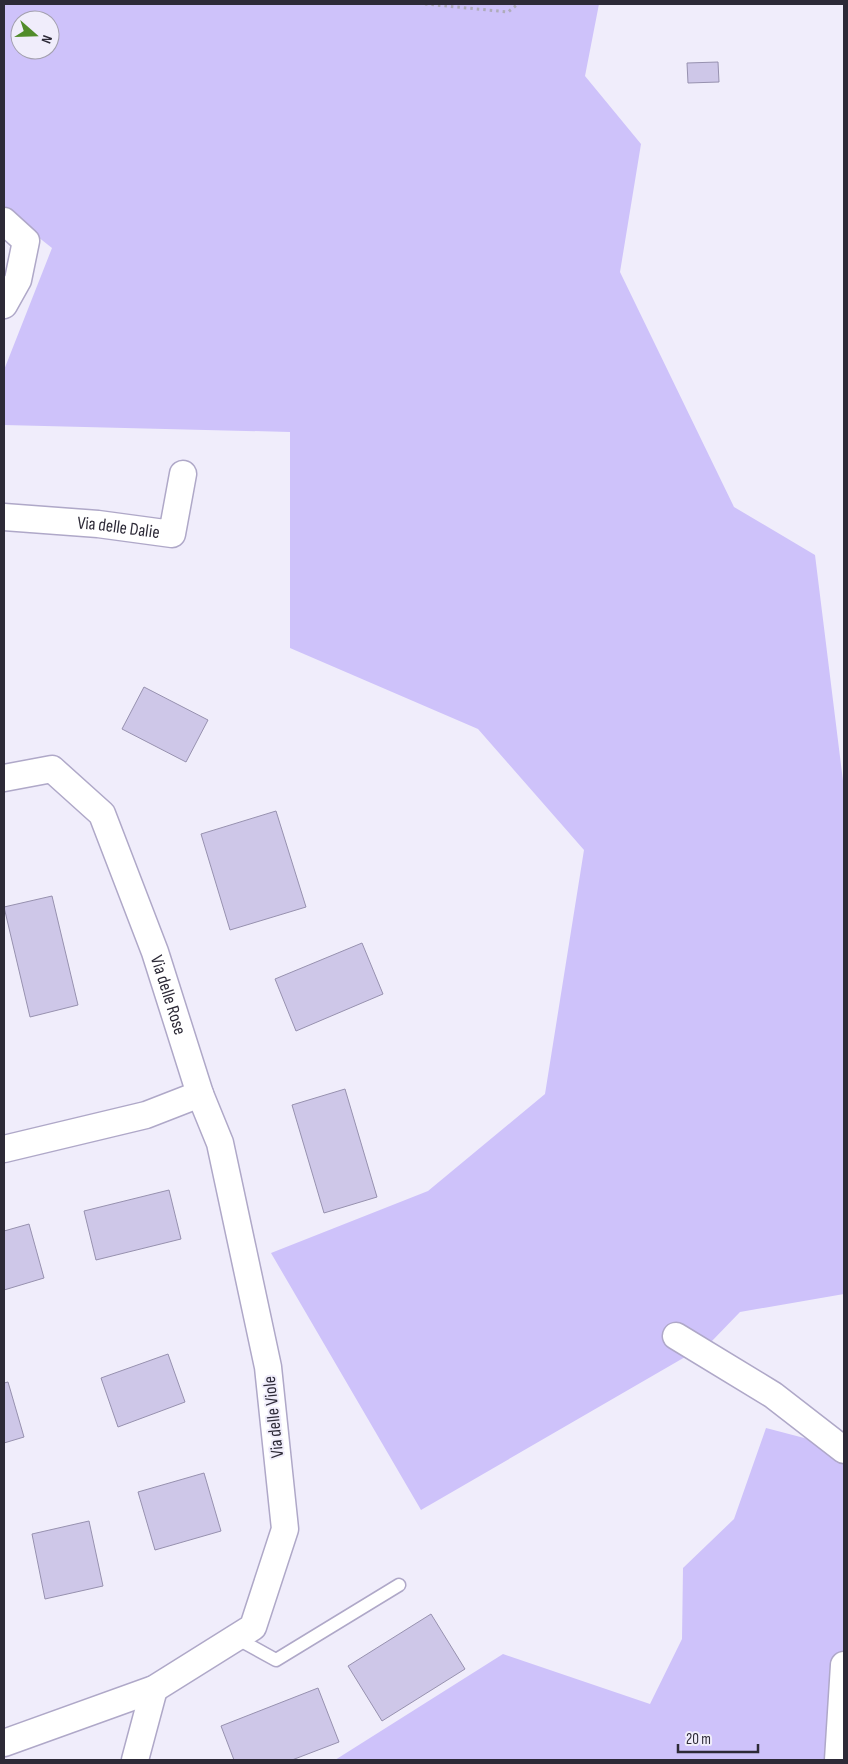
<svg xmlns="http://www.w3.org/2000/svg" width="848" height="1764" viewBox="0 0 848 1764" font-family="'Sofia Sans Condensed',sans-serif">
	<rect width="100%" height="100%" fill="#f0edfb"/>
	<g fill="#cec2fa" fill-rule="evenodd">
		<path d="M4,4H599L585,76L641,144L620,272L734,507L815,555L844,789V1294L740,1312L711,1342L421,1510L271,1253L428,1191L545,1094L584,850L478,729L290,648V432L4,425V370L52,248L4,210ZM20,20H50V50H20Z"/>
		<polygon points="766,1428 831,1445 844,1464 844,1720 840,1760 335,1760 503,1654 650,1704 682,1639 683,1568 734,1519"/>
	</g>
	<g fill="#cec7e8" stroke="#9791af">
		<polygon points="718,62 719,82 688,83 687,63"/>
		<polygon points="144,687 208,720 186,762 122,729"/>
		<polygon points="276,811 306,907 230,930 201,834"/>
		<polygon points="52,896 78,1005 30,1017 4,907"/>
		<polygon points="362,943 383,994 296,1031 275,979"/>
		<polygon points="345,1089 377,1197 324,1213 292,1105"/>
		<polygon points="169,1190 181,1239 96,1260 84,1211"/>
		<polygon points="29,1224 44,1278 4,1290 4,1231"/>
		<polygon points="168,1354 185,1402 118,1427 101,1378"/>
		<polygon points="8,1382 24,1437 4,1443 4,1383"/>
		<polygon points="204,1473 221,1531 155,1550 138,1492"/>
		<polygon points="89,1521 103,1586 45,1599 32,1534"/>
		<polygon points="431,1614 465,1669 382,1721 348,1666"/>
		<polygon points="318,1688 339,1742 292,1760 234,1760 221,1726"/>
	</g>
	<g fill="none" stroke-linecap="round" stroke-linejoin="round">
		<g stroke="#afa8c8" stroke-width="15">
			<polyline id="service" points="236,1638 276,1660 399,1585"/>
		</g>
		<g stroke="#afa8c8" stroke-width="29">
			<g id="minor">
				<polyline points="4,221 26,241 18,280 4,305"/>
				<path id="s1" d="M4,517L98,524L172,534L183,474"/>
				<path id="s2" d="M4,778L52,769L102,814L155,952L200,1094L146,1115L4,1149"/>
				<polyline points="676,1336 773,1395 844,1450"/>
				<polyline points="4,1743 154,1689 253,1627 285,1529 268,1367 220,1143 200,1094"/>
				<polyline points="135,1760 154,1689"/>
				<polyline points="838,1760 844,1665"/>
			</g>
		</g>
		<polyline stroke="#afacba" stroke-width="3" stroke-dasharray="2.5 4" stroke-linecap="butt" points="425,4 508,12 518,4"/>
		<use href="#service" stroke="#fff" stroke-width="12"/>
		<use href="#minor" stroke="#fff" stroke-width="26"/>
	</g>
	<g text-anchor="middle" stroke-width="4" stroke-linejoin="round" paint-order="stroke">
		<g font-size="18" fill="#2d2a37" stroke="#f0edfb">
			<text dy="6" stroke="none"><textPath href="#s1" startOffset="115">Via delle Dalie</textPath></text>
			<text dy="6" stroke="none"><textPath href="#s2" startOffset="309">Via delle Rose</textPath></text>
			<text transform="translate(273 1417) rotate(-96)" y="6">Via delle Viole</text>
		</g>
	</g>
	<rect width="848" height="1764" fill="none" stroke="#2d2a37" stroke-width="10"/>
	<g transform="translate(35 35) rotate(110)"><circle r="24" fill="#f0edfb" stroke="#a29fad"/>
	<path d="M0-4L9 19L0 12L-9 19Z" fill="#518c2a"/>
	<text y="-8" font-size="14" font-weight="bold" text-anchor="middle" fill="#2d2a37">N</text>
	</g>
	<path d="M678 1744v8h80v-8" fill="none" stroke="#2d2a37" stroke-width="2.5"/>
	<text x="686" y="1744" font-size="15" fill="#2d2a37" stroke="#f0edfb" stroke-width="4" paint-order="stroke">20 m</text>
</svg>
